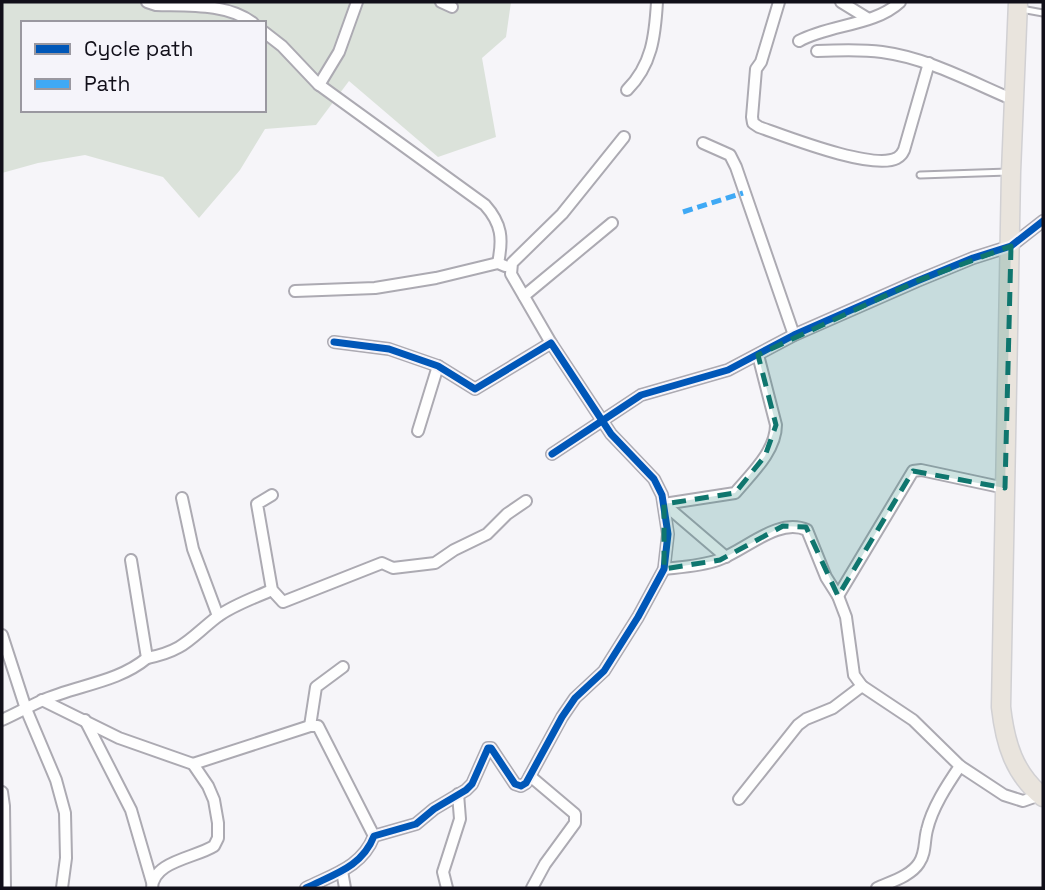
<svg xmlns="http://www.w3.org/2000/svg" width="1045" height="890" viewBox="0 0 1045 890" font-family="'Space Grotesk',sans-serif">
	<rect width="100%" height="100%" fill="#f6f5f9"/>
	<path fill="#dbe2da" fill-rule="evenodd" d="M2,2H511L506,37L482,58L496,137L438,157L349,81L316,125L265,129L240,170L199,218L163,177L85,155L38,163L2,173ZM23,23H264V110H23Z"/>
	<g fill="none" stroke-linecap="round" stroke-linejoin="round">
		<g stroke="#acaab2" stroke-width="9">
			<g id="service">
				<polyline points="1021,9 1043,13"/>
				<polyline points="920,175 1008,172"/>
			</g>
		</g>
		<g stroke="#acaab2" stroke-width="14">
			<g id="minor">
				<path d="M147,2L156,5C187,6 227,3 253,23"/>
				<polyline points="441,2 452,7"/>
				<path d="M779,2L761,62L756,69L752,117L753,123L759,127C785,136 873,171 897,158C901,156 902,154 904,150L929,63"/>
				<polyline points="841,2 867,18"/>
				<path d="M264,32L282,46L318,84L485,205C502,224 503,239 498,263"/>
				<path d="M799,41C830,24 874,26 900,2"/>
				<path d="M817,51C839,50 861,49 882,52C928,58 971,82 1014,100"/>
				<polyline points="319,85 339,52 357,2"/>
				<path d="M627,90C652,65 655,36 657,2"/>
				<polyline points="703,143 730,155 736,167 794,335"/>
				<polyline points="295,291 375,288 436,278 498,263 505,266"/>
				<polyline points="524,296 612,223"/>
				<polyline points="551,343 511,274 512,263 562,214 624,137"/>
				<polyline points="418,431 438,366"/>
				<polyline points="552,454 641,395 728,370 794,335 917,281 973,258 1011,246 1043,221"/>
				<polyline points="272,495 257,504 272,590 283,602 382,563 393,568 435,563 454,550 487,534 507,514 526,501"/>
				<polyline points="182,498 193,549 218,616"/>
				<path d="M664,504L735,493C751,474 776,451 776,425L758,355"/>
				<polyline points="664,504 726,557"/>
				<path d="M664,569C682,567 701,566 718,560C746,550 778,517 807,530L826,577L838,596L846,617L854,675L862,686L913,720L960,766L1004,795L1023,801L1040,795"/>
				<polyline points="838,596 913,471 921,470 1005,488"/>
				<polyline points="2,635 26,709 56,780 65,813 66,858 62,888"/>
				<path d="M147,658C184,651 190,638 217,617C233,605 254,598 272,590"/>
				<path d="M42,700L119,738L193,764L208,786L214,800L218,823V838L214,846C195,858 153,861 152,888"/>
				<path d="M2,720C15,714 28,707 41,701C76,685 117,683 147,658L131,560"/>
				<polyline points="85,720 131,810 152,882"/>
				<polyline points="310,726 316,687 343,667"/>
				<polyline points="193,764 310,726 318,726 374,836"/>
				<polyline points="530,776 575,814 575,823 545,864 532,888"/>
				<polyline points="2,792 4,806 5,888"/>
				<polyline points="739,799 798,725 806,719 833,708 862,686"/>
				<polyline points="342,871 345,888"/>
				<path d="M306,888C334,874 362,867 374,836L416,824L434,809L466,790L472,784L488,748H491L515,784L521,786L526,783L562,717L575,698L604,671L638,617L664,569L668,534L662,495L654,479L611,434L551,343L475,389L438,366L389,349L334,342"/>
				<polyline points="447,888 443,872 460,819 458,794"/>
				<path d="M877,888C890,882 911,876 919,863C926,853 924,841 927,830C932,808 947,785 960,766"/>
			</g>
		</g>
		<g stroke="#d1d0d3" stroke-width="21">
			<path id="primary" d="M1018,2L1011,172L1001,707C1005,743 1014,774 1043,797"/>
		</g>
		<use href="#service" stroke="#fefefe" stroke-width="5"/>
		<use href="#minor" stroke="#fefefe" stroke-width="10"/>
		<use href="#primary" stroke="#e9e4dd" stroke-width="18"/>
		<polyline stroke="#3fa9f5" stroke-width="5" stroke-dasharray="10 5" stroke-linecap="butt" points="683,212 743,193"/>
		<g stroke="#f5f4fa" stroke-width="11">
			<g id="cycleway">
				<polyline points="552,454 641,395 728,370 794,335 917,281 973,258 1011,246 1043,221"/>
				<path d="M306,888C334,874 362,867 374,836L416,824L434,809L466,790L472,784L488,748H491L515,784L521,786L526,783L562,717L575,698L604,671L638,617L664,569L668,534L662,495L654,479L611,434L551,343L475,389L438,366L389,349L334,342"/>
			</g>
		</g>
		<use href="#cycleway" stroke="#0057b8" stroke-width="7"/>
	</g>
	<path fill="#0f766e" fill-opacity="0.2" stroke="#0f766e" stroke-width="5" stroke-dasharray="14 9" stroke-linejoin="round" d="M1011,246L1005,488L913,471L838,596L806,527L783,526L720,560L664,569V504L735,493L765,456L776,425L758,355L917,281Z"/>
	<rect width="1045" height="890" fill="none" stroke="#110f19" stroke-width="7"/>
	<rect x="21" y="21" width="245" height="91" fill="#f5f4fa" stroke="#9a98a0" stroke-width="2"/>
	<rect x="35" y="44" width="35" height="10" fill="#0057b8" stroke="#9a98a0" stroke-width="2"/>
	<text x="84" y="56" font-size="21" fill="#110f19">Cycle path</text>
	<rect x="35" y="79" width="35" height="10" fill="#3fa9f5" stroke="#9a98a0" stroke-width="2"/>
	<text x="84" y="91" font-size="21" fill="#110f19">Path</text>
</svg>
